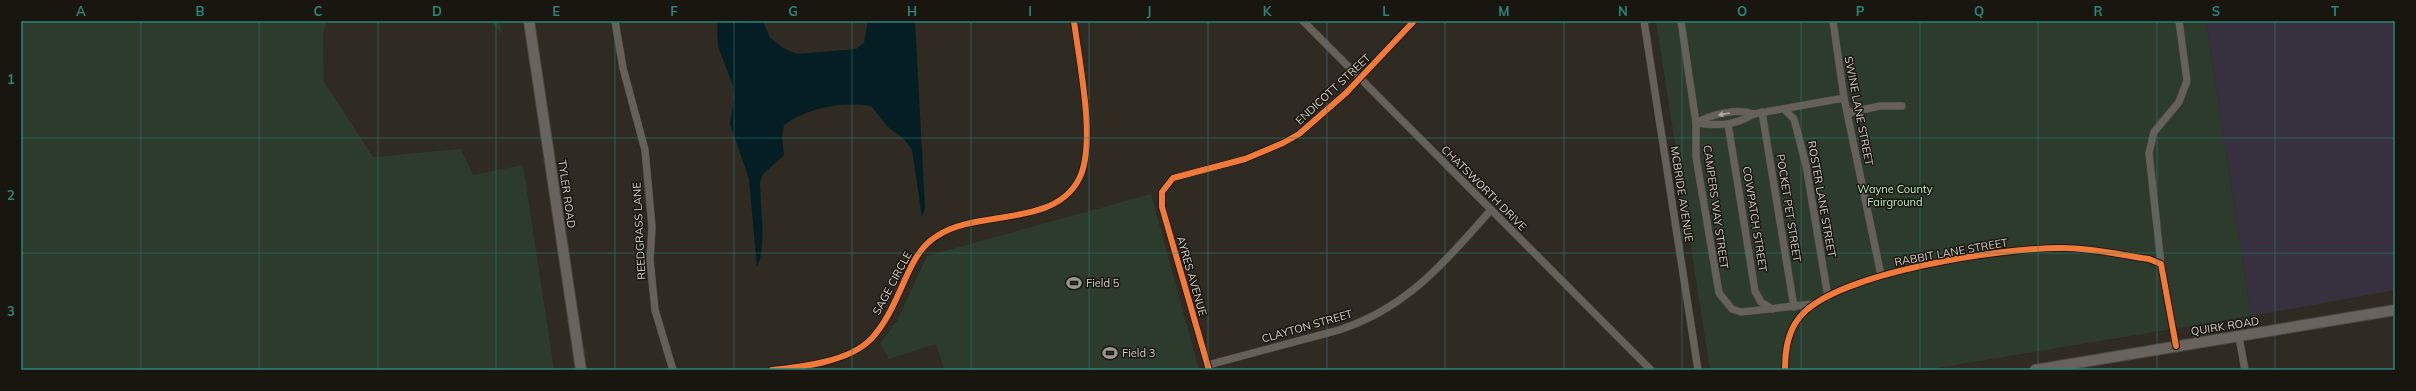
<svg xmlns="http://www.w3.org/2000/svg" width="2416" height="391" viewBox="0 0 2416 391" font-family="Mulish,sans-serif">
	<rect width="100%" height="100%" fill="#2f2b22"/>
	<polygon fill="#37313f" points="2206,21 2395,21 2395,290 2251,316"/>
	<g fill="#2d3b2d">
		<polygon points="21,21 327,21 323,34 324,82 373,157 461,149 473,175 523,165 554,370 21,370"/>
		<polygon points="490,21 500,21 502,34"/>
		<polygon points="1656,21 2206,21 2251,316 1925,370 1710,370"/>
		<polygon points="1151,194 1199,370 941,370 944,369 936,344 889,359 880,344 897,321 927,256"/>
	</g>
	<path fill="#041e23" d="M717,21H763L770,38L783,48L797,54L856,49L864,43L868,21H915L925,208L922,217L912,150L904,139L888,127L871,106C843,101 806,108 784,125L782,136L784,155L763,174L760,182C760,205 767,247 757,267L749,179L730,124L734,99L733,86L718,46Z"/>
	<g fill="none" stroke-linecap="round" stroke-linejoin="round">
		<g stroke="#4c4841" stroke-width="8">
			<g id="street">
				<polyline points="615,21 623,68 645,150 652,227 650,260 655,310 673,370"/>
				<polyline points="1303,21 1651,370"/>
				<polyline points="1644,21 1698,370"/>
				<polyline points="1681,21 1696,123 1696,157 1719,293 1732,309 1741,312 1813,304"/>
				<polyline points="1833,21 1844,98 1881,275"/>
				<polyline points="1784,109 1794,119 1806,165 1828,297"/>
				<polyline points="1762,112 1794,307"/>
				<polyline points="1848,113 1880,106 1902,106"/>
				<path d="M1696,123C1720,126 1733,126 1754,114L1844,98"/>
				<path d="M1696,123C1712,114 1737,108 1754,114"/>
				<polyline points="1728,124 1755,291 1761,302 1772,309"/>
				<polyline points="2161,264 2149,153 2154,132 2179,102 2187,81 2179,21"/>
				<polyline points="2239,337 2245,370"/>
				<path d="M1208,365L1339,330C1409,307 1443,263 1491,210"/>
				<path d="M772,370C801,367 849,362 871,339C886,323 894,304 903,284C911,266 919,247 937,236C976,209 1054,228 1079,179C1097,144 1079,62 1074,21"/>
				<polyline points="1209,370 1162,207 1162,192 1173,178 1245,159 1283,143 1299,134 1346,93 1414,21"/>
				<path d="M1785,370C1785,352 1787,333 1799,318C1834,272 2007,247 2064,248C2092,248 2121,255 2149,259L2161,264L2176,346"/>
			</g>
		</g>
		<g stroke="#4c4841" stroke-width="12">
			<g id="secondary">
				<polyline points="529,21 581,370"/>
				<polyline points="2035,370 2395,310"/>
			</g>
		</g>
		<use href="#street" stroke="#656159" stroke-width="7"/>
		<use href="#secondary" stroke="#68635c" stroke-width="10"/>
		<g stroke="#19160f" stroke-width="8">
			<g id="cycleway">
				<path d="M772,370C801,367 849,362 871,339C886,323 894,304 903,284C911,266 919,247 937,236C976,209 1054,228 1079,179C1097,144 1079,62 1074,21"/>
				<polyline points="1209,370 1162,207 1162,192 1173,178 1245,159 1283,143 1299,134 1346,93 1414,21"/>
				<path d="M1785,370C1785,352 1787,333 1799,318C1834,272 2007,247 2064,248C2092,248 2121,255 2149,259L2161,264L2176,346"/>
			</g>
		</g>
		<use href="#cycleway" stroke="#f17a3a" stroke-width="6"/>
	</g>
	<defs><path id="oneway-solid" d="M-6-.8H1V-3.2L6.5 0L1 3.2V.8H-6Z"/></defs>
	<use fill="#aeaaa1" href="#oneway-solid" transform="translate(1724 114) rotate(170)"/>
	<path fill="none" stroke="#2d847c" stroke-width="1" stroke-opacity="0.55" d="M141,21V370M259,21V370M378,21V370M496,21V370M615,21V370M734,21V370M852,21V370M971,21V370M1089,21V370M1208,21V370M1327,21V370M1445,21V370M1564,21V370M1682,21V370M1801,21V370M1920,21V370M2038,21V370M2157,21V370M2275,21V370M21,138H2395M21,253H2395"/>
	<defs>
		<g id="stadium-bare" transform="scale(1.2)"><path d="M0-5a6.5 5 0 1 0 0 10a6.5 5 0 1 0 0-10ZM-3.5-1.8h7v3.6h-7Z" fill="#9c978e" stroke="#19160f" stroke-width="2.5" paint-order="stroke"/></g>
	</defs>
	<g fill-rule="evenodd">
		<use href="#stadium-bare" x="1074" y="283"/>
		<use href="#stadium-bare" x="1110" y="353"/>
	</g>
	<g text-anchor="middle" stroke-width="3" stroke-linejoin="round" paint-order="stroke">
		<g font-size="11" fill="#d6d1c8" stroke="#19160f">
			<text transform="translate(1333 89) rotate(-43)" y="4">ENDICOTT STREET</text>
			<text transform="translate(1859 111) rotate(79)" y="4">SWINE LANE STREET</text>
			<text transform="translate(1484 188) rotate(45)" y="4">CHATSWORTH DRIVE</text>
			<text transform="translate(567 194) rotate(82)" y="4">TYLER ROAD</text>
			<text transform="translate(1682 194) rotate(81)" y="4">MCBRIDE AVENUE</text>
			<text transform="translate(1822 199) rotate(80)" y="4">ROSTER LANE STREET</text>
			<text transform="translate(1716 207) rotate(82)" y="4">CAMPERS WAY STREET</text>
			<text transform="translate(1789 208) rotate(81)" y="4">POCKET PET STREET</text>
			<text transform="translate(1755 219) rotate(81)" y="4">COWPATCH STREET</text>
			<text transform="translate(639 231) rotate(-93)" y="4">REEDGRASS LANE</text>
			<text transform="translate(1951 252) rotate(-10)" y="4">RABBIT LANE STREET</text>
			<text transform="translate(1192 276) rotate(74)" y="4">AYRES AVENUE</text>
			<text transform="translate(892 283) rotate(-62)" y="4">SAGE CIRCLE</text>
			<text transform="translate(1307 326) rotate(-16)" y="4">CLAYTON STREET</text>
			<text transform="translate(2225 326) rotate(-9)" y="4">QUIRK ROAD</text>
		</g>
		<g font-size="11" fill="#beefc4" stroke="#19160f">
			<text x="1895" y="193">Wayne County<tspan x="1895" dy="13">Fairground</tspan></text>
		</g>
		<g font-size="11" fill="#d6d1c8" stroke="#19160f" text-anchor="start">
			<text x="1086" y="287">Field 5</text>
			<text x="1122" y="357">Field 3</text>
		</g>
	</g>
	<rect width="2416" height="391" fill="none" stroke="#19160f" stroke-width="44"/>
	<rect x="22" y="22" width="2372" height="347" fill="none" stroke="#2d847c" stroke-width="1.5"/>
	<g font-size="13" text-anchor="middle" font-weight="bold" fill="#2d847c">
		<text x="81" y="16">A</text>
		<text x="200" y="16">B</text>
		<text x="318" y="16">C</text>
		<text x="437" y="16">D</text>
		<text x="556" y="16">E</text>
		<text x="674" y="16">F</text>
		<text x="793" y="16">G</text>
		<text x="912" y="16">H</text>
		<text x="1030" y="16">I</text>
		<text x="1149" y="16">J</text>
		<text x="1267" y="16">K</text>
		<text x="1386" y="16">L</text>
		<text x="1504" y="16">M</text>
		<text x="1623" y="16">N</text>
		<text x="1742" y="16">O</text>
		<text x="1860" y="16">P</text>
		<text x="1979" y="16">Q</text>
		<text x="2098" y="16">R</text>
		<text x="2216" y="16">S</text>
		<text x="2335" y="16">T</text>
		<text x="11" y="84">1</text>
		<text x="11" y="200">2</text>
		<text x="11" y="316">3</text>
	</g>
</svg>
